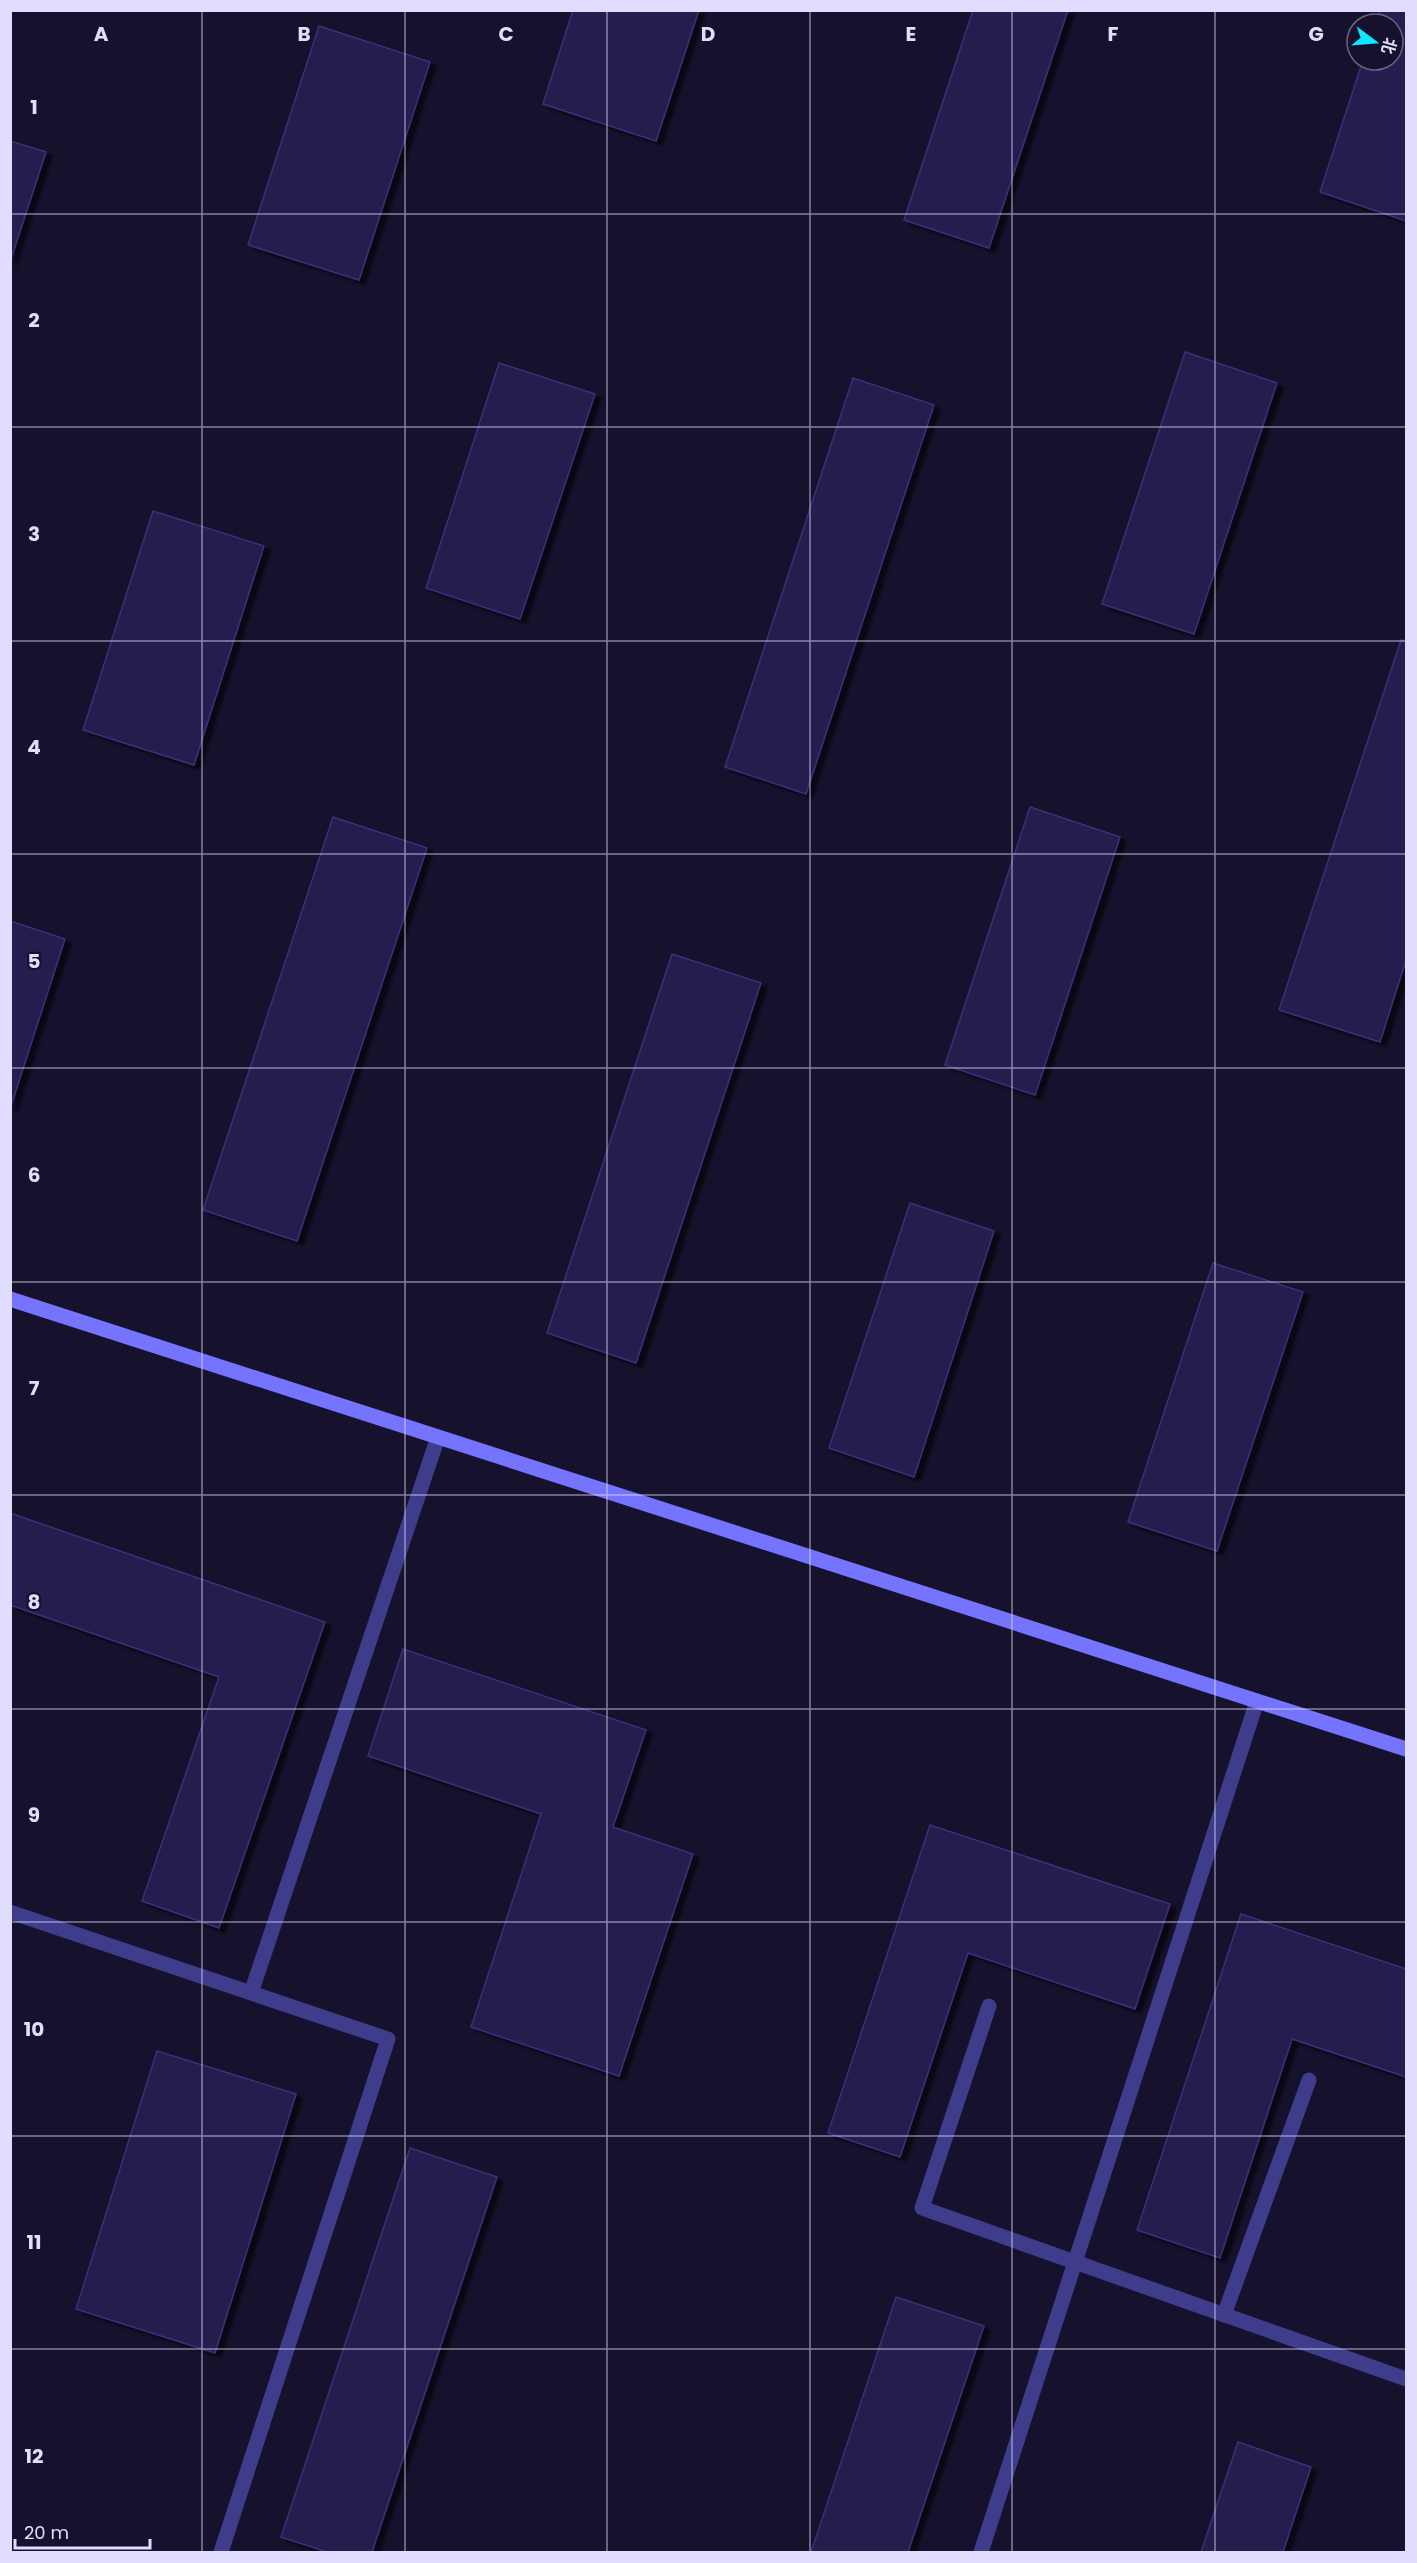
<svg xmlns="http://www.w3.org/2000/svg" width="1417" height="2563" viewBox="0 0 1417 2563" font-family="Poppins,'Noto Sans SC',sans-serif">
	<defs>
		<filter id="shadow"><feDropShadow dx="6" dy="4" stdDeviation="1.5" flood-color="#0009"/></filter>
	</defs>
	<rect width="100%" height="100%" fill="#16112c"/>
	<g fill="#261d4d" stroke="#3d2f79" stroke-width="1.5" filter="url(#shadow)">
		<polygon points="573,10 699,10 656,141 543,104"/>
		<polygon points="973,10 1068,10 989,248 904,220"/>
		<polygon points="1380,10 1406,10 1406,221 1320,192 1363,60 1393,60 1393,24 1375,24"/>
		<polygon points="319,26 430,62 359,280 248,245"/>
		<polygon points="10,141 46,152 10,262"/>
		<polygon points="1185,352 1277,383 1194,634 1102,604"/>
		<polygon points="499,363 595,394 520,619 426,588"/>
		<polygon points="853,378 934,405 806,794 725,767"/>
		<polygon points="153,511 264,546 194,765 83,730"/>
		<polygon points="1401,640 1406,642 1406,960 1380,1042 1279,1010"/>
		<polygon points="1030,807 1120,837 1035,1095 945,1065"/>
		<polygon points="333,817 427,848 297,1241 203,1210"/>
		<polygon points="10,921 65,939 10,1109"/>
		<polygon points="672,954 761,983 636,1363 547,1333"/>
		<polygon points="910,1203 994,1231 914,1477 829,1448"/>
		<polygon points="1213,1263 1303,1292 1217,1551 1128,1522"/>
		<polygon points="10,1513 325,1622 219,1928 142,1901 219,1677 10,1605"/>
		<polygon points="403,1649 646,1730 613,1827 693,1854 619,2076 471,2027 541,1814 368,1756"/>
		<polygon points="930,1825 1170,1904 1135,2009 968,1953 900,2157 828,2133"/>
		<polygon points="1241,1914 1406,1969 1406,2077 1292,2039 1220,2258 1137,2230"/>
		<polygon points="157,2051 296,2094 215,2353 76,2309"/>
		<polygon points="410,2148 497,2177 372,2552 327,2552 281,2537"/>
		<polygon points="896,2297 984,2326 908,2552 811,2552"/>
		<polygon points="1238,2442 1311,2467 1283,2552 1201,2552"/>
	</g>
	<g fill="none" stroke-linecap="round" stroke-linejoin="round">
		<g stroke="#3e3c8b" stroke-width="15">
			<polyline points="10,1912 388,2039 221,2552"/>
			<polyline points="251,1993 438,1437"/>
			<polyline points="989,2006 922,2208 1406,2379"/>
			<polyline points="1224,2315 1309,2080"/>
			<polyline points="981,2552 1257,1701"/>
		</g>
		<polyline stroke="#7574ff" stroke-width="15" points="10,1299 1406,1749"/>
	</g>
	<path fill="none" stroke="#e0ddff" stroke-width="1.5" stroke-opacity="0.55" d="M202,10V2552M405,10V2552M607,10V2552M810,10V2552M1012,10V2552M1215,10V2552M10,214H1406M10,427H1406M10,641H1406M10,854H1406M10,1068H1406M10,1282H1406M10,1495H1406M10,1709H1406M10,1922H1406M10,2136H1406M10,2349H1406"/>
	<g font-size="20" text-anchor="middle" font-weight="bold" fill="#e0ddff" stroke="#16112c" stroke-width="4.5" stroke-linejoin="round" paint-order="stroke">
		<text x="101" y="41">A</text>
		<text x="304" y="41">B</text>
		<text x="506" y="41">C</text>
		<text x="708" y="41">D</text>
		<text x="911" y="41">E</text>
		<text x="1113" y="41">F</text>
		<text x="1316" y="41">G</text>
		<text x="34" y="114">1</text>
		<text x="34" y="327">2</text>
		<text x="34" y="541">3</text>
		<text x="34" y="754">4</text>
		<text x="34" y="968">5</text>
		<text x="34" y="1182">6</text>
		<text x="34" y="1395">7</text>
		<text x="34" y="1609">8</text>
		<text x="34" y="1822">9</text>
		<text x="34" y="2036">10</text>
		<text x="34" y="2249">11</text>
		<text x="34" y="2463">12</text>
	</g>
	<rect width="1417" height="2563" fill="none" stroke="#e0ddff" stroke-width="24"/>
	<g transform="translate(1375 42) rotate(106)"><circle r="28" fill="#16112c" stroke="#676380" stroke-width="1.5"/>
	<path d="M0-4.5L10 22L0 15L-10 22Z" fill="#09e9ff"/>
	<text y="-9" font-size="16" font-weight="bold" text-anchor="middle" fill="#e0ddff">北</text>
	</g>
	<path d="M15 2539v9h135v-9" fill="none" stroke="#e0ddff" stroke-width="3"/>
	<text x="24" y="2539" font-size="18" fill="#e0ddff" stroke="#16112c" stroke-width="4.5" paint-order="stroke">20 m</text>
</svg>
